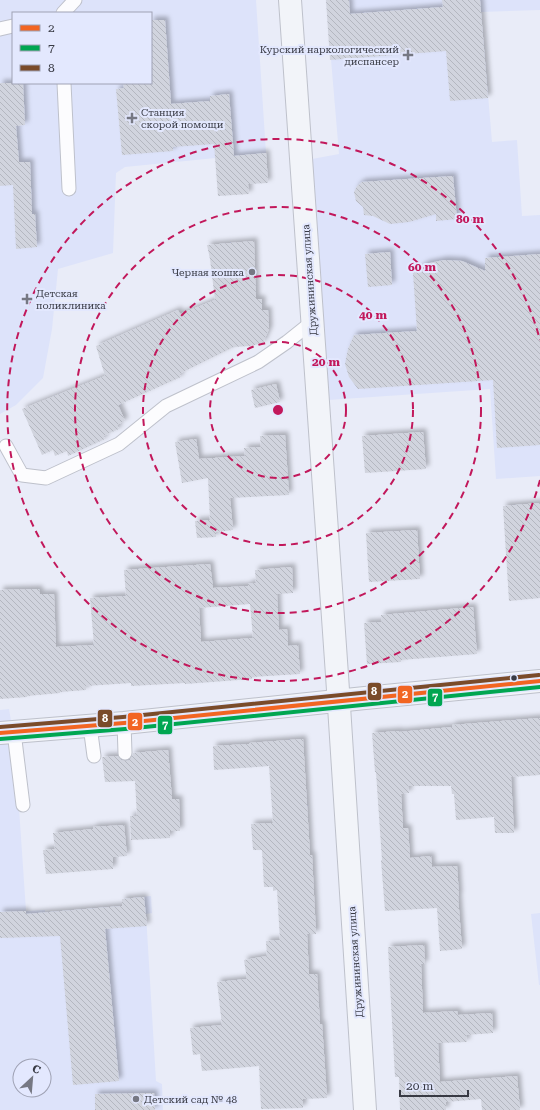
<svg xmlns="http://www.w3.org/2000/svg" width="540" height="1110" viewBox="0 0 540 1110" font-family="'Roboto Serif',serif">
	<defs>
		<pattern id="building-back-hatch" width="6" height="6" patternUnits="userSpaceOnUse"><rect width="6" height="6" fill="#d1d4de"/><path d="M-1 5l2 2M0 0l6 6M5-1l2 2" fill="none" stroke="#b4b7c0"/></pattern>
		<filter id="shadow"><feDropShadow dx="3.5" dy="-3.5" stdDeviation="2" flood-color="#0004"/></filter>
	</defs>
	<rect width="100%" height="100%" fill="#e9ecf8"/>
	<g fill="#dde3fa" fill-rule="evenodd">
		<path d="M0,0H256L266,153L125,167L116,173L113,253L58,269L52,329L43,378L16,405L0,414ZM13,13H151V83H13Z"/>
		<polygon points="326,0 540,0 540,10 481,12 492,142 517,140 522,216 540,215 540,476 496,479 490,389 328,400 312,159 339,154"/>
		<path d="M9,709L17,756L16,764L26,911L45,910V912L122,906V899L151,896L152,913L146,914L156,1081L162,1084L163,1110H0V710ZM20,1066H44V1090H20Z"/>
		<polygon points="540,913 540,985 539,985 531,914"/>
	</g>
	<g fill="url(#building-back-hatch)" fill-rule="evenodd" filter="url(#shadow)">
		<polygon points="326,0 349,0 350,14 443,7 442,0 480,0 488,98 450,101 446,51 330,60"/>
		<polygon points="151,20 165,20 171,104 210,101 210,96 229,94 234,156 266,153 268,183 248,184 249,194 218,196 214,144 173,147 173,151 122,155 116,89 124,88 123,83 151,83"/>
		<polygon points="0,83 23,83 25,125 16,126 19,162 30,162 32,214 35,214 37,247 16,249 13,185 0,186"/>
		<polygon points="453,176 457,219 436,221 436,214 409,222 390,224 373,216 364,215 363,207 356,201 354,192 357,186 362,182"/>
		<polygon points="254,241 256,299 262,299 262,310 268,310 269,329 263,343 250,346 234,347 179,374 181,377 118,405 125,421 117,425 119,429 103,436 105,439 68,456 67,451 55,456 53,450 42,455 22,409 105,376 96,346 178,310 180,314 215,300 210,259 207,245"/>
		<polygon points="390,252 392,285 368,287 365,254"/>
		<polygon points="540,254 540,445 497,448 493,380 358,389 349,377 345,364 348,349 354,335 417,331 413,273 425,264 444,260 462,261 485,271 485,258"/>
		<polygon points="276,384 280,402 255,408 251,390"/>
		<polygon points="423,432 426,469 365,473 362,436"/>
		<polygon points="285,435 289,495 230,498 233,530 216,532 216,537 197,538 195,521 210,520 208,478 182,483 175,442 196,439 199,459 245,456 244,448 261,447 260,436"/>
		<polygon points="540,503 540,598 509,601 503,506"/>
		<polygon points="417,530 420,579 369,582 366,533"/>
		<path d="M210,564L213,588L248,586V584L256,583L255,570L292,567L293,593L277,594L279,630L287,629L288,646L298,645L300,674L252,677V679L185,684V683L131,686V683L86,686V690L60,692V693L27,696V697L0,699V590L39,589L40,594H54L56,647L94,645L90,598L126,596L124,570ZM250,604L253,638L201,642L199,608Z"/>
		<polygon points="473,607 477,654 401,660 401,662 367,664 364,623 382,622 381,615"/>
		<polygon points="540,718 540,775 511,777 514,833 495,833 494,817 456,820 454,794 452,794 451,786 408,786 409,793 401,794 403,828 408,828 410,858 431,856 432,867 457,866 459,896 458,896 462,949 440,951 437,908 385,911 381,860 382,860 376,772 375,772 372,733 399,731 399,732 452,727 452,725"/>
		<polygon points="303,739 310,855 312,855 316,934 307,934 309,974 317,974 320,1024 322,1024 327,1098 303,1099 303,1108 261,1109 259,1066 202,1071 200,1054 193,1055 190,1028 222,1025 217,982 247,979 244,960 267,956 266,941 280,940 277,890 273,891 273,887 264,887 262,850 253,850 251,824 273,823 269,766 214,770 213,746 249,744 249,743"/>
		<polygon points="168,750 172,799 179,799 180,831 170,831 170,838 131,840 130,816 137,816 135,781 105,782 102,757 118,756 121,760 126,761 130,760 132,757 133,753"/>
		<polygon points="124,825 127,856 113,857 113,869 46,874 43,850 55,849 53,833 93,829 93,827"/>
		<polygon points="144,897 147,926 105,929 119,1081 73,1085 60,936 0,938 0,912 26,911 26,914 122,906 122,899"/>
		<polygon points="424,945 425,964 421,964 423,1013 457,1011 458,1015 492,1013 493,1033 466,1035 467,1042 438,1043 440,1082 517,1076 520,1110 482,1110 481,1099 446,1102 446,1110 400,1110 399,1077 395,1077 388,947"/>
		<polygon points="154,1093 155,1110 95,1110 95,1094"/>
	</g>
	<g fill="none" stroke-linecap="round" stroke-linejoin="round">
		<g stroke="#bec1cb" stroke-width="15">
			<g id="lane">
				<polyline points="63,13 75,0"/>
				<polyline points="0,29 13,26"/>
				<polyline points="64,83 69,189"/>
				<polyline points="6,446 22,475 46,478 119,444 166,406 258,362 287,342 312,322"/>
				<polyline points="124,723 125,753"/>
				<polyline points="90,726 94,756"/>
				<polyline points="14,732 23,805"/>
			</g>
		</g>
		<g stroke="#bec1cb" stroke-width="24">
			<g id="secondary">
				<polyline points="290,0 337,675 365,1110"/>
				<polyline points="0,733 124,723 365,698 540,681"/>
			</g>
		</g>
		<use href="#lane" stroke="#fcfcfe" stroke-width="13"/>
		<use href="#secondary" stroke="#f2f4f9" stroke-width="22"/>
		<g stroke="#e3e8fe" stroke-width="7">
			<polyline id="bus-1" points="0,733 124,723 540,681"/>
		</g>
		<g stroke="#e3e8fe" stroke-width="7">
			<polyline id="bus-2" points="0,739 125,729 540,687"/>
		</g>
		<g stroke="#e3e8fe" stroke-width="7">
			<polyline id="bus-3" points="0,727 123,717 539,675"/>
		</g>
		<use href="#bus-1" stroke="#f26522" stroke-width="4"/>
		<use href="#bus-2" stroke="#00a651" stroke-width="4"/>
		<use href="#bus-3" stroke="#7a4b2a" stroke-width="4"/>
	</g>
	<g fill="none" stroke="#c2185b" stroke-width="2" stroke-dasharray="7 5">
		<circle cx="278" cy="410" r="68"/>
		<circle cx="278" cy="410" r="135"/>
		<circle cx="278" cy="410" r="203"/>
		<path d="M540 480A271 271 0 1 1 540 340"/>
	</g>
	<g fill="#767883" stroke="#e3e8fe" stroke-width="1.5">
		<path d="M406 49h4v4h4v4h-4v4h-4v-4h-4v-4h4z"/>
		<path d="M130 112h4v4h4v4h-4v4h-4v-4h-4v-4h4z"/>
		<circle cx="252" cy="272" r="4"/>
		<path d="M25 293h4v4h4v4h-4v4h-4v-4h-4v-4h4z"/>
		<circle cx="136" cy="1099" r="4"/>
	</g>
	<circle fill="#383a44" stroke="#e3e8fe" stroke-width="1.5" cx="514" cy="678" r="3.5"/>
	<g text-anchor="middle" stroke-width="4" stroke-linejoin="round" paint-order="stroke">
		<g font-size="10" fill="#383a44" stroke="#e3e8fe" text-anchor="start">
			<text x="399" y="53" text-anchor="end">Курский наркологический<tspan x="399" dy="12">диспансер</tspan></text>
			<text x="141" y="116">Станция<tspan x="141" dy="12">скорой помощи</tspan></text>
			<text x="244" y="276" text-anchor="end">Черная кошка</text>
			<text x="36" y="297">Детская<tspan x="36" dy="12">поликлиника</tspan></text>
			<text x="144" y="1103">Детский сад № 48</text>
		</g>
		<g font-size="10" fill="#383a44" stroke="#e3e8fe">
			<text transform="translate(309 280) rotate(-94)" y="4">Дружининская улица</text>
			<text transform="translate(355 962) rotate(-94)" y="4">Дружининская улица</text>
		</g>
	</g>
	<circle cx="278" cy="410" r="6" fill="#c2185b" stroke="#e3e8fe" stroke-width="2"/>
	<g font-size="12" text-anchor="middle" font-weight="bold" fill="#c2185b" stroke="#e3e8fe" stroke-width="4" stroke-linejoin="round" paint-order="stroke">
		<text x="470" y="223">80 m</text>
		<text x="422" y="271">60 m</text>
		<text x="373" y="319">40 m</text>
		<text x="326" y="366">20 m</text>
	</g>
	<g stroke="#e3e8fe" stroke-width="1.5">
		<rect x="367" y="682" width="15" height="19" rx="4" fill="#7a4b2a"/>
		<rect x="397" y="685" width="16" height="19" rx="4" fill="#f26522"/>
		<rect x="427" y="688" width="16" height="19" rx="4" fill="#00a651"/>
		<rect x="97" y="709" width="16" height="19" rx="4" fill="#7a4b2a"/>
		<rect x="127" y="712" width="16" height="19" rx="4" fill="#f26522"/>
		<rect x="157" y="715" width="16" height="20" rx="4" fill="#00a651"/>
	</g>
	<g font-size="11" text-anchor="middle" font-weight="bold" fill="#fff">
		<text x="374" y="695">8</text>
		<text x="405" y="698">2</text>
		<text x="435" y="701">7</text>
		<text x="105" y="722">8</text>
		<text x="135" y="726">2</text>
		<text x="165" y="729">7</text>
	</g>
	<rect x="12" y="12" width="140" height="72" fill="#e3e8fe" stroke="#9fa2b4"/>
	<rect x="20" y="25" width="20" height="6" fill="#f26522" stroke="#9fa2b4"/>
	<text x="48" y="32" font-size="12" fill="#383a44">2</text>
	<rect x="20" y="45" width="20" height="6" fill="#00a651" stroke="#9fa2b4"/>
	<text x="48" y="52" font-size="12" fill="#383a44">7</text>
	<rect x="20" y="65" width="20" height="6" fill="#7a4b2a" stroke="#9fa2b4"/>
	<text x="48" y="72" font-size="12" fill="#383a44">8</text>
	<g transform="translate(32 1078) rotate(26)"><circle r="19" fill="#e3e8fe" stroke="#9fa2b4"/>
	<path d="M0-3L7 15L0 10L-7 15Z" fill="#767883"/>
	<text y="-6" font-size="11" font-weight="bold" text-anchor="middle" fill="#383a44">С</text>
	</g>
	<path d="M400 1090v6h68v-6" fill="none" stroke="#383a44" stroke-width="2"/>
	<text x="406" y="1090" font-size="12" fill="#383a44" stroke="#e3e8fe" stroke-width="3" paint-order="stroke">20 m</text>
</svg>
